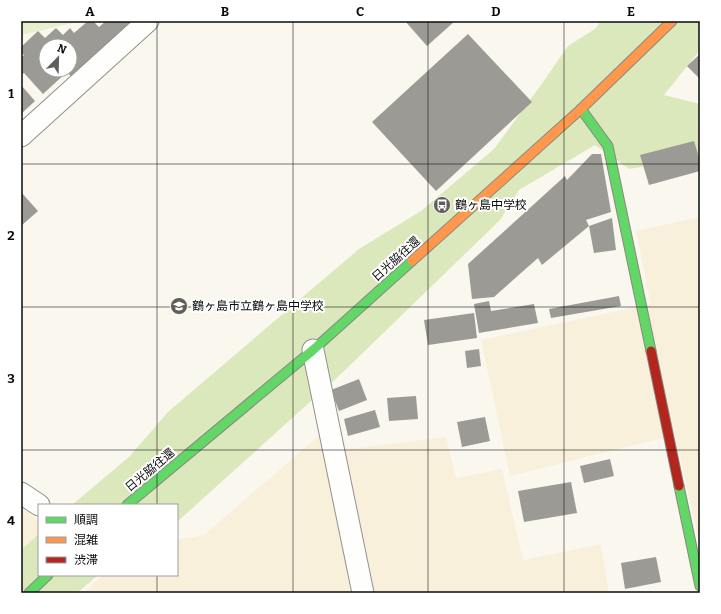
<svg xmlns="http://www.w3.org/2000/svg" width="721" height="614" viewBox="0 0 721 614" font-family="Bitter,'Noto Sans JP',serif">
	<rect width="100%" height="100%" fill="#faf7ef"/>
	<g fill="#f8f0da">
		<polygon points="700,217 700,545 675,435 510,476 481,340 651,304 636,231"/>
		<polygon points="329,427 334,451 446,437 456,478 502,469 523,560 601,544 609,593 83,593 103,575 177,575 177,540 204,535"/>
		<polygon points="21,508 39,521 39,541 21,557"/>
	</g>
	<polygon fill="#e7f0cd" points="21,21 78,21 77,22 21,35"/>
	<g fill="#dae8bb">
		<polygon points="601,21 700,21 700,50 664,95 700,104 700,157 629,169 595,145 519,190 500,220 342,373 177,522 177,505 72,505 130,456 168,412 359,249 421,211 494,149 541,85 568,46 595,29"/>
		<polygon points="39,534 39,575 98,575 77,593 21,593 21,550"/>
	</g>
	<g fill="#9c9a95" fill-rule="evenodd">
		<path d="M88,21H93L99,27L106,21H142L76,82L67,72L43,94L24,73L21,75V58L24,55L21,52V47L38,31L45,38L56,28L63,35L70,28L74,33ZM46,46H70V70H46Z"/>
		<polygon points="405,21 455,21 427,46"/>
		<polygon points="468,34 532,102 436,191 372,122"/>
		<polygon points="700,54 700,79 687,66"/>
		<polygon points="21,85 35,101 21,114"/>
		<polygon points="694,141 700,161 700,171 649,185 640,155"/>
		<polygon points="592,154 601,154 611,212 586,220 589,226 542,265 538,258 494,297 472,299 468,264 565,176 567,180"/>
		<polygon points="21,192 38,211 21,226"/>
		<polygon points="612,218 616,250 594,253 589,226"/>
		<polygon points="619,296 621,306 551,318 549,309"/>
		<polygon points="489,301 491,311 534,304 538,323 479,333 474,304"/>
		<polygon points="474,313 477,338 428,345 424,320"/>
		<polygon points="479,349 481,366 467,368 465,351"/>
		<polygon points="359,379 367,400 339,411 331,390"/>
		<polygon points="416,396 418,419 389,421 387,398"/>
		<polygon points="375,410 380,427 348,436 344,419"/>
		<polygon points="485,417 490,441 462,447 457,422"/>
		<polygon points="610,459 614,476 584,483 580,466"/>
		<polygon points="571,482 577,513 524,522 518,491"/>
		<polygon points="656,557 661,582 625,589 621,563"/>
	</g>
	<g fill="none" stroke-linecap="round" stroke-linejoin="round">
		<g stroke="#93918e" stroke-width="23">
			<g id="street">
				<polyline points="21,136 148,21"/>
				<polyline points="313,350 363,593"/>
				<polyline points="21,493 39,505"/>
			</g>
		</g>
		<g stroke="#898884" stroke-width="11">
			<g id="fast">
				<polyline points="581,109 608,146 651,351"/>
				<polyline points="679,486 700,586"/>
				<polyline points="127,505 313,350 412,261"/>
				<polyline points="29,593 48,575"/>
			</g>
		</g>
		<g stroke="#898884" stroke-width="11">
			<polyline id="slow" points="412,261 581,109 672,21"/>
		</g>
		<g stroke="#898884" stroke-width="11">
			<polyline id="jam" points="651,351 679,486"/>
		</g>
		<use href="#street" stroke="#fefefd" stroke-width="21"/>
		<use href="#fast" stroke="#63d668" stroke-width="9"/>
		<use href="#slow" stroke="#ff974d" stroke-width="9"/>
		<use href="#jam" stroke="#b3261e" stroke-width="9"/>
	</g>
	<path fill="none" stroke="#0b0b0b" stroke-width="1" stroke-opacity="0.55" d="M157,21V505M293,21V593M428,21V593M564,21V593M21,164H700M21,307H700M21,450H700M157,575V593"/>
	<defs>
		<g id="bus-disc" transform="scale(0.9)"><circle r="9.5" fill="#5f5e5b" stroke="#fff"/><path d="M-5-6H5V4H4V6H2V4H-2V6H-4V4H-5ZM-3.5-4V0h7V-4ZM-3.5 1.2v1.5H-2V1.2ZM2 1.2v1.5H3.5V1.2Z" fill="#fff"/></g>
		<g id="school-disc" transform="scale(0.9)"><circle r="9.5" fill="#5f5e5b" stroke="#fff"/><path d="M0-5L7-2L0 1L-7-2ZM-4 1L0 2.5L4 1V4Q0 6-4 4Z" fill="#fff"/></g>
	</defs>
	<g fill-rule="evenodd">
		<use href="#bus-disc" x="442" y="205"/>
		<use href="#school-disc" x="179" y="306"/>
	</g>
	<g text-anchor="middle" stroke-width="4" stroke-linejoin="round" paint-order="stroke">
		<g font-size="12" fill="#0b0b0b" stroke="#fff" text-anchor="start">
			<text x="455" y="209">鶴ヶ島中学校</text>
			<text x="192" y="310">鶴ヶ島市立鶴ヶ島中学校</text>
		</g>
		<g font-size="12" fill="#0b0b0b" stroke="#fff">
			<text transform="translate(396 259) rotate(-42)" y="4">日光脇往還</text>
			<text transform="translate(150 470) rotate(-40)" y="4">日光脇往還</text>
		</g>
	</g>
	<rect width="721" height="614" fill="none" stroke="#ffffff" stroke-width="44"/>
	<rect x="38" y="504" width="140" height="72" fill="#ffffff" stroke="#9d9d9d"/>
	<rect x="46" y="517" width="20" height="6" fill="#63d668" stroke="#9d9d9d"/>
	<text x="74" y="524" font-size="12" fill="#0b0b0b">順調</text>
	<rect x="46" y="537" width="20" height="6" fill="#ff974d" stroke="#9d9d9d"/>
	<text x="74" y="544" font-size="12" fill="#0b0b0b">混雑</text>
	<rect x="46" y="557" width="20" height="6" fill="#b3261e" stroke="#9d9d9d"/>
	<text x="74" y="564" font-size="12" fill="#0b0b0b">渋滞</text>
	<g transform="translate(58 58) rotate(23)"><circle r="19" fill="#ffffff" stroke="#9d9d9d"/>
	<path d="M0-3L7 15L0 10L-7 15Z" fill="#5f5e5b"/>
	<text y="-6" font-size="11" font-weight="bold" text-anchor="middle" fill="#0b0b0b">N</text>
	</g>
	<rect x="22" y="22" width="677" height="570" fill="none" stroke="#0b0b0b" stroke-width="1.5"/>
	<g font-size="13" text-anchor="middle" font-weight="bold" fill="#0b0b0b">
		<text x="90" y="16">A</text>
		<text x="225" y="16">B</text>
		<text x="360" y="16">C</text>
		<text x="496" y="16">D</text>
		<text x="631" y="16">E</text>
		<text x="11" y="98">1</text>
		<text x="11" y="240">2</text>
		<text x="11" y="383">3</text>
		<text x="11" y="525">4</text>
	</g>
</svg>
